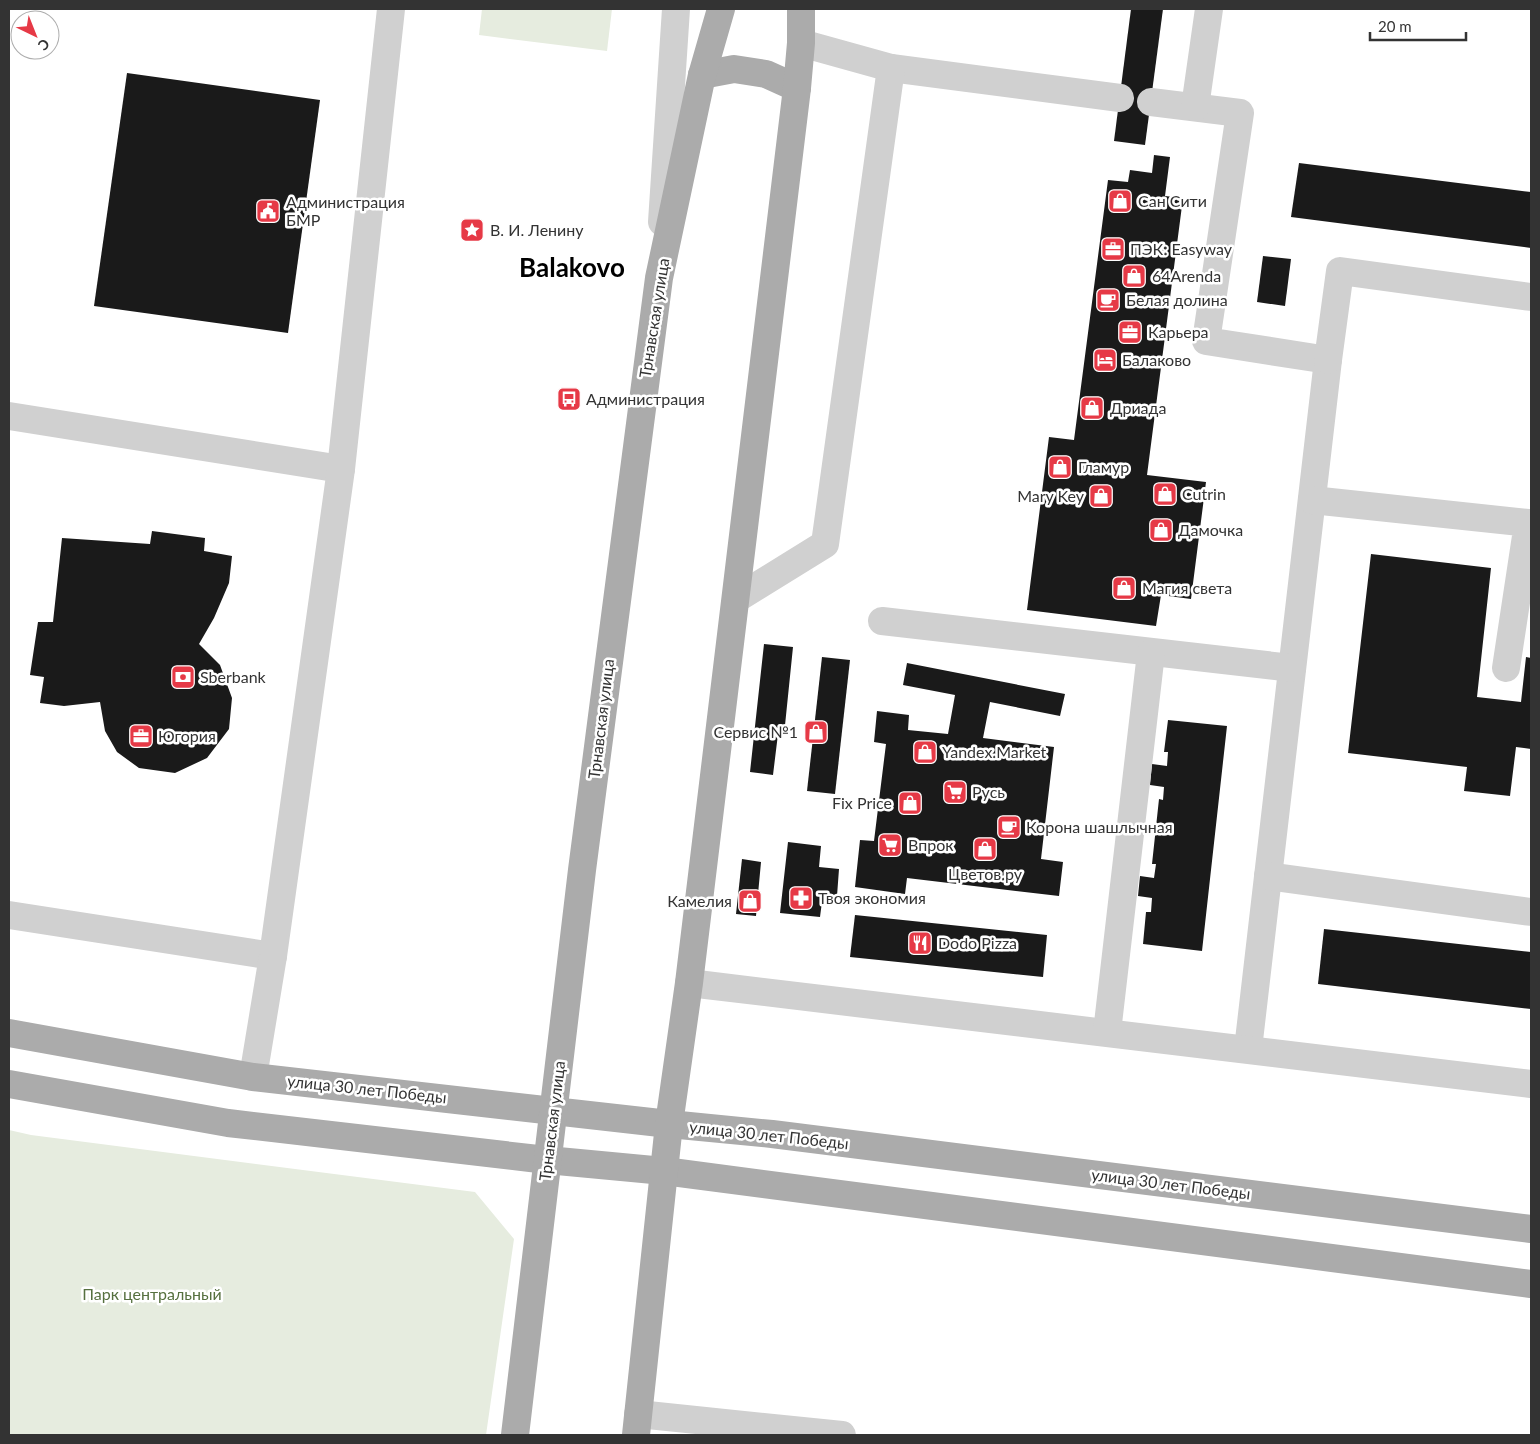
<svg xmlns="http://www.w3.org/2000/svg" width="1540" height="1444" viewBox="0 0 1540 1444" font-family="Lato,sans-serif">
	<rect width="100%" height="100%" fill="#fff"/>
	<g fill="#e6ecdf">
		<polygon points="482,9 612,9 607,51 479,35"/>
		<polygon points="9,1130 31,1135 475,1192 514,1239 486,1435 9,1435"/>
	</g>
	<g fill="#1a1a1a">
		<polygon points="1131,9 1163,9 1145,145 1114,141"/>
		<polygon points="127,73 320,100 288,333 94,306"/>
		<polygon points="1154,155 1170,157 1165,196 1183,198 1147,475 1206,482 1191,599 1161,595 1156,626 1027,610 1049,437 1074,440 1108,180 1128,182 1130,170 1152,173"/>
		<polygon points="1299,163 1531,192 1531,248 1291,217"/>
		<polygon points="1263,256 1291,259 1285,306 1257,302"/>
		<polygon points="152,531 205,538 204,551 232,556 229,583 214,618 199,644 220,665 232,698 229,729 207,758 175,773 139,768 117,752 105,731 100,702 64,706 40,703 44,677 30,675 38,622 53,622 62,538 150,544"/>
		<polygon points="1371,554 1491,568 1477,697 1521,702 1526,657 1531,658 1531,749 1516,747 1510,796 1464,791 1467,767 1348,753"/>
		<polygon points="764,644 793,647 784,735 778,734 773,775 750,772"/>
		<polygon points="822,657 850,660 835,794 807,791"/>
		<polygon points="907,663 1065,694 1060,716 990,702 983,738 1054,747 1041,859 1063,862 1059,896 907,878 905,894 855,887 860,840 874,841 886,744 874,742 877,711 909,715 908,730 948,734 955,695 903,685"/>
		<polygon points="1168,720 1227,726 1202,951 1143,944 1146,912 1151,912 1152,898 1138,896 1140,876 1154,878 1156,864 1152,864 1159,799 1163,800 1164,787 1150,785 1152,764 1167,766 1168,752 1164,752"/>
		<polygon points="788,842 821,846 819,867 839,869 837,896 823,894 820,917 780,913"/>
		<polygon points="742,859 761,862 756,916 736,914"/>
		<polygon points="855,915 1047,935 1043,977 850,957"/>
		<polygon points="1324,929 1531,952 1531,1009 1318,984"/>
	</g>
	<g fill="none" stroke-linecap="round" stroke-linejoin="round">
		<g stroke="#d0d0d0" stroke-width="28">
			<polyline points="891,68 1120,98"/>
			<polyline points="1151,102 1240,113 1206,341 1328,360 1248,1049"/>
			<polyline points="1195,107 1209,9"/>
			<polyline points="662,222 676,9"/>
			<polyline points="1328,360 1340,271 1531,297"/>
			<polyline points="9,416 341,469"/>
			<polyline points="1312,500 1528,523 1506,668"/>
			<polyline points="736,599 825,544 891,68 801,43"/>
			<polyline points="882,621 1292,668"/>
			<polyline points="1268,876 1531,912"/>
			<polyline points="9,915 273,956"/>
			<polyline points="689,983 1531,1084"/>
			<polyline points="1107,1032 1151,653"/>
			<polyline points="253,1077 273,956 341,469 391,9"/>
			<polyline points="638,1414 842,1435"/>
		</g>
		<g stroke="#ababab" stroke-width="28">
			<polyline points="702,75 734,69 766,74 797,88"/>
			<polyline points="9,1033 253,1077 669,1124 772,1134 1531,1229"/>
			<polyline points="9,1084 228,1123 547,1160 664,1171 1531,1284"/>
			<polyline points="515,1435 582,870 659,278 702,75 721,9"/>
			<polyline points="636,1435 669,1124 689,983 797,88 801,43 801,9"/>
		</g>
	</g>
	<defs>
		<g id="shop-square" transform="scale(1.25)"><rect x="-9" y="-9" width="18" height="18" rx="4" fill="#e63946" stroke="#fff"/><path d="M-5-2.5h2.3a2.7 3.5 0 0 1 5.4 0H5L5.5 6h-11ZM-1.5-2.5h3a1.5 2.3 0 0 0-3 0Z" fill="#fff"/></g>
		<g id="civic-square" transform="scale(1.25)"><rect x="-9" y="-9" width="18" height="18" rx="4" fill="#e63946" stroke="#fff"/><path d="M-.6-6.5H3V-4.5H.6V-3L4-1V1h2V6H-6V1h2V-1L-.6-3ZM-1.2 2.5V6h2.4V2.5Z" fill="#fff"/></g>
		<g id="sight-square" transform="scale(1.25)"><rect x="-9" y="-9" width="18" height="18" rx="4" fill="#e63946" stroke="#fff"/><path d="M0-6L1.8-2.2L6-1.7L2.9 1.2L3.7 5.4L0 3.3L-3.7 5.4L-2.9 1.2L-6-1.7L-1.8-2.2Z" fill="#fff"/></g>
		<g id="office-square" transform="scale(1.25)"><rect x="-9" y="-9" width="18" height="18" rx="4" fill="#e63946" stroke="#fff"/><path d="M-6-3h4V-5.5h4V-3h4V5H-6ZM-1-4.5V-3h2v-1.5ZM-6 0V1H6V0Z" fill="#fff"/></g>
		<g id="cafe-square" transform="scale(1.25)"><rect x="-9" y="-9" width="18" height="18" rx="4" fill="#e63946" stroke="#fff"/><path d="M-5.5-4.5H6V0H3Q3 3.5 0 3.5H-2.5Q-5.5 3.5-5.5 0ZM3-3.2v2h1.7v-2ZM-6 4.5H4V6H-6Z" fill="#fff"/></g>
		<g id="hotel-square" transform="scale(1.25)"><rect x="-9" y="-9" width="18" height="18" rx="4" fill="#e63946" stroke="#fff"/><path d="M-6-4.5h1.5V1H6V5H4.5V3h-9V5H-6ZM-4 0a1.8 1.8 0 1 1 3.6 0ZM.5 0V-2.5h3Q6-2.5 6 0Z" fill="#fff"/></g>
		<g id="bus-square" transform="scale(1.25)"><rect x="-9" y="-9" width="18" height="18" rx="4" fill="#e63946" stroke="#fff"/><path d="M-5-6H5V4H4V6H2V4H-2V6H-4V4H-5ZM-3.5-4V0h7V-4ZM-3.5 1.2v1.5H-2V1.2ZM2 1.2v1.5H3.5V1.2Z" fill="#fff"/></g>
		<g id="bank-square" transform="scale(1.25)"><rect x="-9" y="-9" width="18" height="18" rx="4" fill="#e63946" stroke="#fff"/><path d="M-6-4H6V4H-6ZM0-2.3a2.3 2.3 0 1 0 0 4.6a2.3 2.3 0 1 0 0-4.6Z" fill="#fff"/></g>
		<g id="supermarket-square" transform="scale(1.25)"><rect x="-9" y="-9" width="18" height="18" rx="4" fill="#e63946" stroke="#fff"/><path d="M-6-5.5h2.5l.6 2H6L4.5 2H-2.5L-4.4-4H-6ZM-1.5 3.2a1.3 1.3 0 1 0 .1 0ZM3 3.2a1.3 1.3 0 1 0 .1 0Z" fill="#fff"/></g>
		<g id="pharmacy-square" transform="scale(1.25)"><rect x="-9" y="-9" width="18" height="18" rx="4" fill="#e63946" stroke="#fff"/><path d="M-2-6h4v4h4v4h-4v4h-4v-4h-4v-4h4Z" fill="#fff"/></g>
		<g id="restaurant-square" transform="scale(1.25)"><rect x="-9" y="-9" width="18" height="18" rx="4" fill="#e63946" stroke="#fff"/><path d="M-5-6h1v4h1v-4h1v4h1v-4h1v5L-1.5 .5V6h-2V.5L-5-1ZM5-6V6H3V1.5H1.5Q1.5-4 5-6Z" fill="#fff"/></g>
	</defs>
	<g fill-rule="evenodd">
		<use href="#shop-square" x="1120" y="201"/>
		<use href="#civic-square" x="268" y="211"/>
		<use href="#sight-square" x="472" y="230"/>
		<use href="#office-square" x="1113" y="249"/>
		<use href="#shop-square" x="1134" y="276"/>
		<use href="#cafe-square" x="1108" y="300"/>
		<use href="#office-square" x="1130" y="332"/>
		<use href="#hotel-square" x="1105" y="360"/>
		<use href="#bus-square" x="569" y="399"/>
		<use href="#shop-square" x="1092" y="408"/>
		<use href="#shop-square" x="1060" y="467"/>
		<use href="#shop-square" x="1165" y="494"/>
		<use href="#shop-square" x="1101" y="496"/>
		<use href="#shop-square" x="1161" y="530"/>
		<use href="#shop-square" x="1124" y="588"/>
		<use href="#bank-square" x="183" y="677"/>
		<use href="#shop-square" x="816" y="732"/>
		<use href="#office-square" x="141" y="736"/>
		<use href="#shop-square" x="925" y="752"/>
		<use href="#supermarket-square" x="955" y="792"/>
		<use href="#shop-square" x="910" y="803"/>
		<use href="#cafe-square" x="1009" y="827"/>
		<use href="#supermarket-square" x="890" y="845"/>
		<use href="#shop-square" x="985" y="849"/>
		<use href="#pharmacy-square" x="801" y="898"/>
		<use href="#shop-square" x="750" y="901"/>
		<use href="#restaurant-square" x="920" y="943"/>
	</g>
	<g text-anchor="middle" stroke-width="5" stroke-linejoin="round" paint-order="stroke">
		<g font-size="16" fill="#333" stroke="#fff" text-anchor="start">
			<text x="1138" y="207">Сан Сити</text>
			<text x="286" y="208">Администрация<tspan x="286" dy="18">БМР</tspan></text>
			<text x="490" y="236">В. И. Ленину</text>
			<text x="1130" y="255">ПЭК: Easyway</text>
			<text x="1152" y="282">64Arenda</text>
			<text x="1126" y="306">Белая долина</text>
			<text x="1148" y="338">Карьера</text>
			<text x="1122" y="366">Балаково</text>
			<text x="586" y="405">Администрация</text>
			<text x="1110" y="414">Дриада</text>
			<text x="1078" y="473">Гламур</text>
			<text x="1182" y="500">Cutrin</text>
			<text x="1084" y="502" text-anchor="end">Mary Key</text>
			<text x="1178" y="536">Дамочка</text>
			<text x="1142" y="594">Магия света</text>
			<text x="200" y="683">Sberbank</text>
			<text x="798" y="738" text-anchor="end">Сервис №1</text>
			<text x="158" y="742">Югория</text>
			<text x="942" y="758">Yandex.Market</text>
			<text x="972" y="798">Русь</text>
			<text x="892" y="809" text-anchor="end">Fix Price</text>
			<text x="1026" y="833">Корона шашлычная</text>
			<text x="908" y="851">Впрок</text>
			<text x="985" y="880" text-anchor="middle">Цветов.ру</text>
			<text x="818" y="904">Твоя экономия</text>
			<text x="732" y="907" text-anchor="end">Камелия</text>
			<text x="938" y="949">Dodo Pizza</text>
		</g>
		<g font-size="16" fill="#333" stroke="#fff">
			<text transform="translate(654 318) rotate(-81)" y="6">Трнавская улица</text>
			<text transform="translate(601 719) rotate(-83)" y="6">Трнавская улица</text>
			<text transform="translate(367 1089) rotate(6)" y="6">улица 30 лет Победы</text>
			<text transform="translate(552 1121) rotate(-83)" y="6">Трнавская улица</text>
			<text transform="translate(769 1135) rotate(6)" y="6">улица 30 лет Победы</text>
			<text transform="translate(1171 1184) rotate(7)" y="6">улица 30 лет Победы</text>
		</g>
		<g font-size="16" fill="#56703f" stroke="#fff">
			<text x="152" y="1300">Парк центральный</text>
		</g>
		<g font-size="26" font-weight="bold" fill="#000" stroke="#fff">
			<text x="572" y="277">Balakovo</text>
		</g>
	</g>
	<rect width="1540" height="1444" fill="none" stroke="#333333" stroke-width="20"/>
	<g transform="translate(35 35) rotate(137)"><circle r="24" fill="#ffffff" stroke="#adadad"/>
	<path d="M0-4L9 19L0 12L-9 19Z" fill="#e63946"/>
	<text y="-8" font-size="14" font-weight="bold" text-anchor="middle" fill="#333333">С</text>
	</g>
	<path d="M1370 32v8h96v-8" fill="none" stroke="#333333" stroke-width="2.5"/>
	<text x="1378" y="32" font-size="15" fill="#333333" stroke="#ffffff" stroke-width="4" paint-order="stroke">20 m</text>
</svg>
